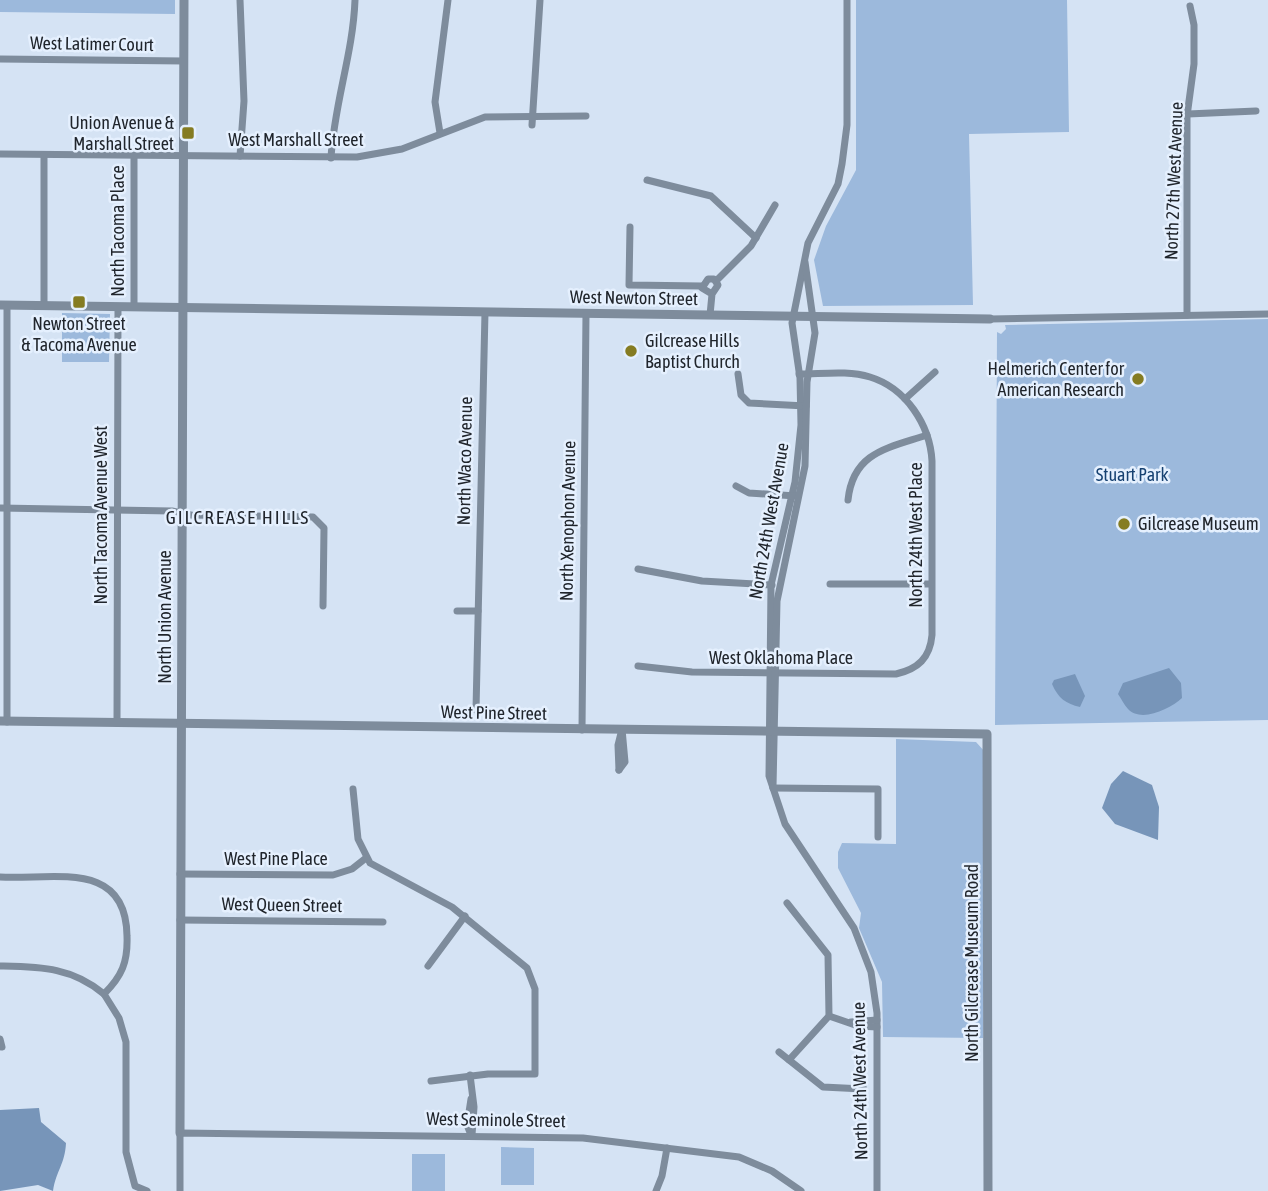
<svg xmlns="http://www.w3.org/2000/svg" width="1268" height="1191" viewBox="0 0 1268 1191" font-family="'Asap Condensed',sans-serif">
	<rect width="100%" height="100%" fill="#d5e3f4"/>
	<g fill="#9cb9dc">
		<polygon points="0,0 175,0 175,14 0,12"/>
		<polygon points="856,0 1067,0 1069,132 969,134 973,305 823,306 814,260 826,226 856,170"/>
		<polygon points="62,313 110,314 109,362 62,362"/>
		<polygon points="1268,319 1268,720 995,725 997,332 1001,334 1006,329 1005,325"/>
		<polygon points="896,739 976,742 985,752 983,1038 883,1037 882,982 859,928 861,913 838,868 838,852 842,843 896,844"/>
		<polygon points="501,1147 534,1148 534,1185 501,1185"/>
		<rect x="412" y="1154" width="33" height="37"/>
	</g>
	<g fill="#7795b9">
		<path d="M1169,668L1181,683L1182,698C1170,709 1141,723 1128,709C1124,705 1121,698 1118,694L1123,683Z"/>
		<path d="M1075,674L1085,696L1080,707C1066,704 1058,698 1052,684L1054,680Z"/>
		<polygon points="1123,771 1152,785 1159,807 1158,840 1115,824 1102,808 1111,784"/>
		<path d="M39,1108L41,1122L66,1143C65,1164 56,1171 53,1191L38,1185L0,1191V1110Z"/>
	</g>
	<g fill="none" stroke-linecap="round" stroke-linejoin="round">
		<g stroke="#7e8c9c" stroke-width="7">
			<polyline points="847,0 847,125 842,164 838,184 808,243 792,323 800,378 801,425 795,482 771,585 769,776 785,824 854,928 871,972 877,1013 877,1191"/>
			<polyline points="0,59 184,61"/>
			<polyline points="1188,114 1256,111"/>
			<polyline points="532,125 540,0"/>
			<polyline points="440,133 435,102 448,0"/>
			<polyline points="0,154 357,157 402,149 485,117 586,116"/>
			<polyline points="240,156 244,101 240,0"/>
			<path d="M331,158C334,104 353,54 355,0"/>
			<polyline points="647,180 711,196 756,238"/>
			<polyline points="630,227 629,285 702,286"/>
			<polyline points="716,281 751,246 775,205"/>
			<polyline points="7,305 7,722"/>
			<polyline points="44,306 44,155"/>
			<polyline points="134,307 134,155"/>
			<polyline points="710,315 712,294 718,285 714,279 708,279 702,288 712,294"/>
			<polyline points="1187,315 1187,116 1194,64 1194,25 1190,6"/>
			<polyline points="990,319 1268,314"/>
			<polyline points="738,374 741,395 749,403 806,406"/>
			<polyline points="905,399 935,372"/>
			<polyline points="736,486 749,493 796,496"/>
			<path d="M848,500C853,452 888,448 927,435"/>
			<polyline points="0,508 172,511 191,515 313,517 324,528 323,606"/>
			<polyline points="638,569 702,581 772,585"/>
			<polyline points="830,584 931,584"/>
			<polyline points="457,611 478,611"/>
			<path d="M638,666L692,672L896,674C918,669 930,658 932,635V461C930,425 906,388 870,377C848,370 822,374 799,374"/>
			<polyline points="476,710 485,312"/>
			<polyline points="117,723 118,307"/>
			<polyline points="582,730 586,313"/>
			<polyline points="619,770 625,762 622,729"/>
			<polyline points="619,770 618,745 621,733"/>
			<polyline points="773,787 777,601 805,466 807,382 815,333 805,262"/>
			<polyline points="773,788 878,789 878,837"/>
			<polyline points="353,789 358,839 370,863 452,907 527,968 535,989 535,1074 488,1074 431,1081"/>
			<polyline points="180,874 333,875 352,869 366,858"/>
			<path d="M0,877C54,880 126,859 127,936C128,962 122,976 104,994L119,1018L126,1042V1152L135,1186L147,1191"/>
			<polyline points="787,903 828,955 829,1016 789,1060"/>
			<polyline points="180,920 383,922"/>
			<path d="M0,966C41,967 72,967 104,994"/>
			<polyline points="428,966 465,916"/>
			<polyline points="829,1016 858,1026 877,1027"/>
			<polyline points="851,1022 877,1020"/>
			<polyline points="0,1039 2,1047"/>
			<polyline points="779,1052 823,1087 863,1089"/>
			<polyline points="470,1075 474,1107 472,1135"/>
			<polyline points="471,1099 467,1125 471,1135"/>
			<polyline points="863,1100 863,1078"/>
			<polyline points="180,1191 180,1133 583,1138 739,1157 772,1171 801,1191"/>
			<polyline points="656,1191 662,1176 667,1148"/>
		</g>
		<g stroke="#7e8c9c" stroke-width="9">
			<polyline points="0,305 990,319"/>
			<polyline points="0,721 987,734 988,1191"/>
			<polyline points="180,1133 184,0"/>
		</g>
	</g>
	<g fill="#857c22" stroke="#e5f0fe" stroke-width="2.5">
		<rect x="181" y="126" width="14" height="14" rx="3.5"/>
		<rect x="72" y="295" width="14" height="14" rx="3.5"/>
		<circle cx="631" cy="351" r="7"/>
		<circle cx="1138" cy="379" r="7"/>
		<circle cx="1124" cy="524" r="7"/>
	</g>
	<g text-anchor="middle" stroke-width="5" stroke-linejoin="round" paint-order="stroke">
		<g font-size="18" fill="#20252c" stroke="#e5f0fe">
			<text transform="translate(92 44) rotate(1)" y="6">West Latimer Court</text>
			<text x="296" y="146">West Marshall Street</text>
			<text transform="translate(1174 181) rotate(-88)" y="6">North 27th West Avenue</text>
			<text transform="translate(118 231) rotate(-90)" y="6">North Tacoma Place</text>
			<text transform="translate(634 298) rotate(1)" y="6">West Newton Street</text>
			<text transform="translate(465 461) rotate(-89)" y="6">North Waco Avenue</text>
			<text transform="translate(101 515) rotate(-90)" y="6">North Tacoma Avenue West</text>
			<text transform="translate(568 521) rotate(-89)" y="6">North Xenophon Avenue</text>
			<text transform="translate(769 521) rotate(-80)" y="6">North 24th West Avenue</text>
			<text transform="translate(916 535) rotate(-90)" y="6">North 24th West Place</text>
			<text transform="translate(165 617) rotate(-90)" y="6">North Union Avenue</text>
			<text x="781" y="664">West Oklahoma Place</text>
			<text transform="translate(494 713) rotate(1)" y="6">West Pine Street</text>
			<text x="276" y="865">West Pine Place</text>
			<text transform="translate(282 905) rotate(1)" y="6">West Queen Street</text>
			<text transform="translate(972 963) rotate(-90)" y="6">North Gilcrease Museum Road</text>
			<text transform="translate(860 1081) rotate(-91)" y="6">North 24th West Avenue</text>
			<text transform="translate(496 1120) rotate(1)" y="6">West Seminole Street</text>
		</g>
		<g font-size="18" fill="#20252c" stroke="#e5f0fe" text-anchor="end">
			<text x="174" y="129">Union Avenue &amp;<tspan x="174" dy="21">Marshall Street</tspan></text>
			<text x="79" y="330" text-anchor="middle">Newton Street<tspan x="79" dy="21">&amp; Tacoma Avenue</tspan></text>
			<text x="645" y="347" text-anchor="start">Gilcrease Hills<tspan x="645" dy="21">Baptist Church</tspan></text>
			<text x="1124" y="375">Helmerich Center for<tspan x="1124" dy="21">American Research</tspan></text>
			<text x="1138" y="530" text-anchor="start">Gilcrease Museum</text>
		</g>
		<g font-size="18" fill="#164171" stroke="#e5f0fe">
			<text x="1132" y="481">Stuart Park</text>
		</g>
		<g font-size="19" letter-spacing="2" fill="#20252c" stroke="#e5f0fe">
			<text x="238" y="524">GILCREASE HILLS</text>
		</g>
	</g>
</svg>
